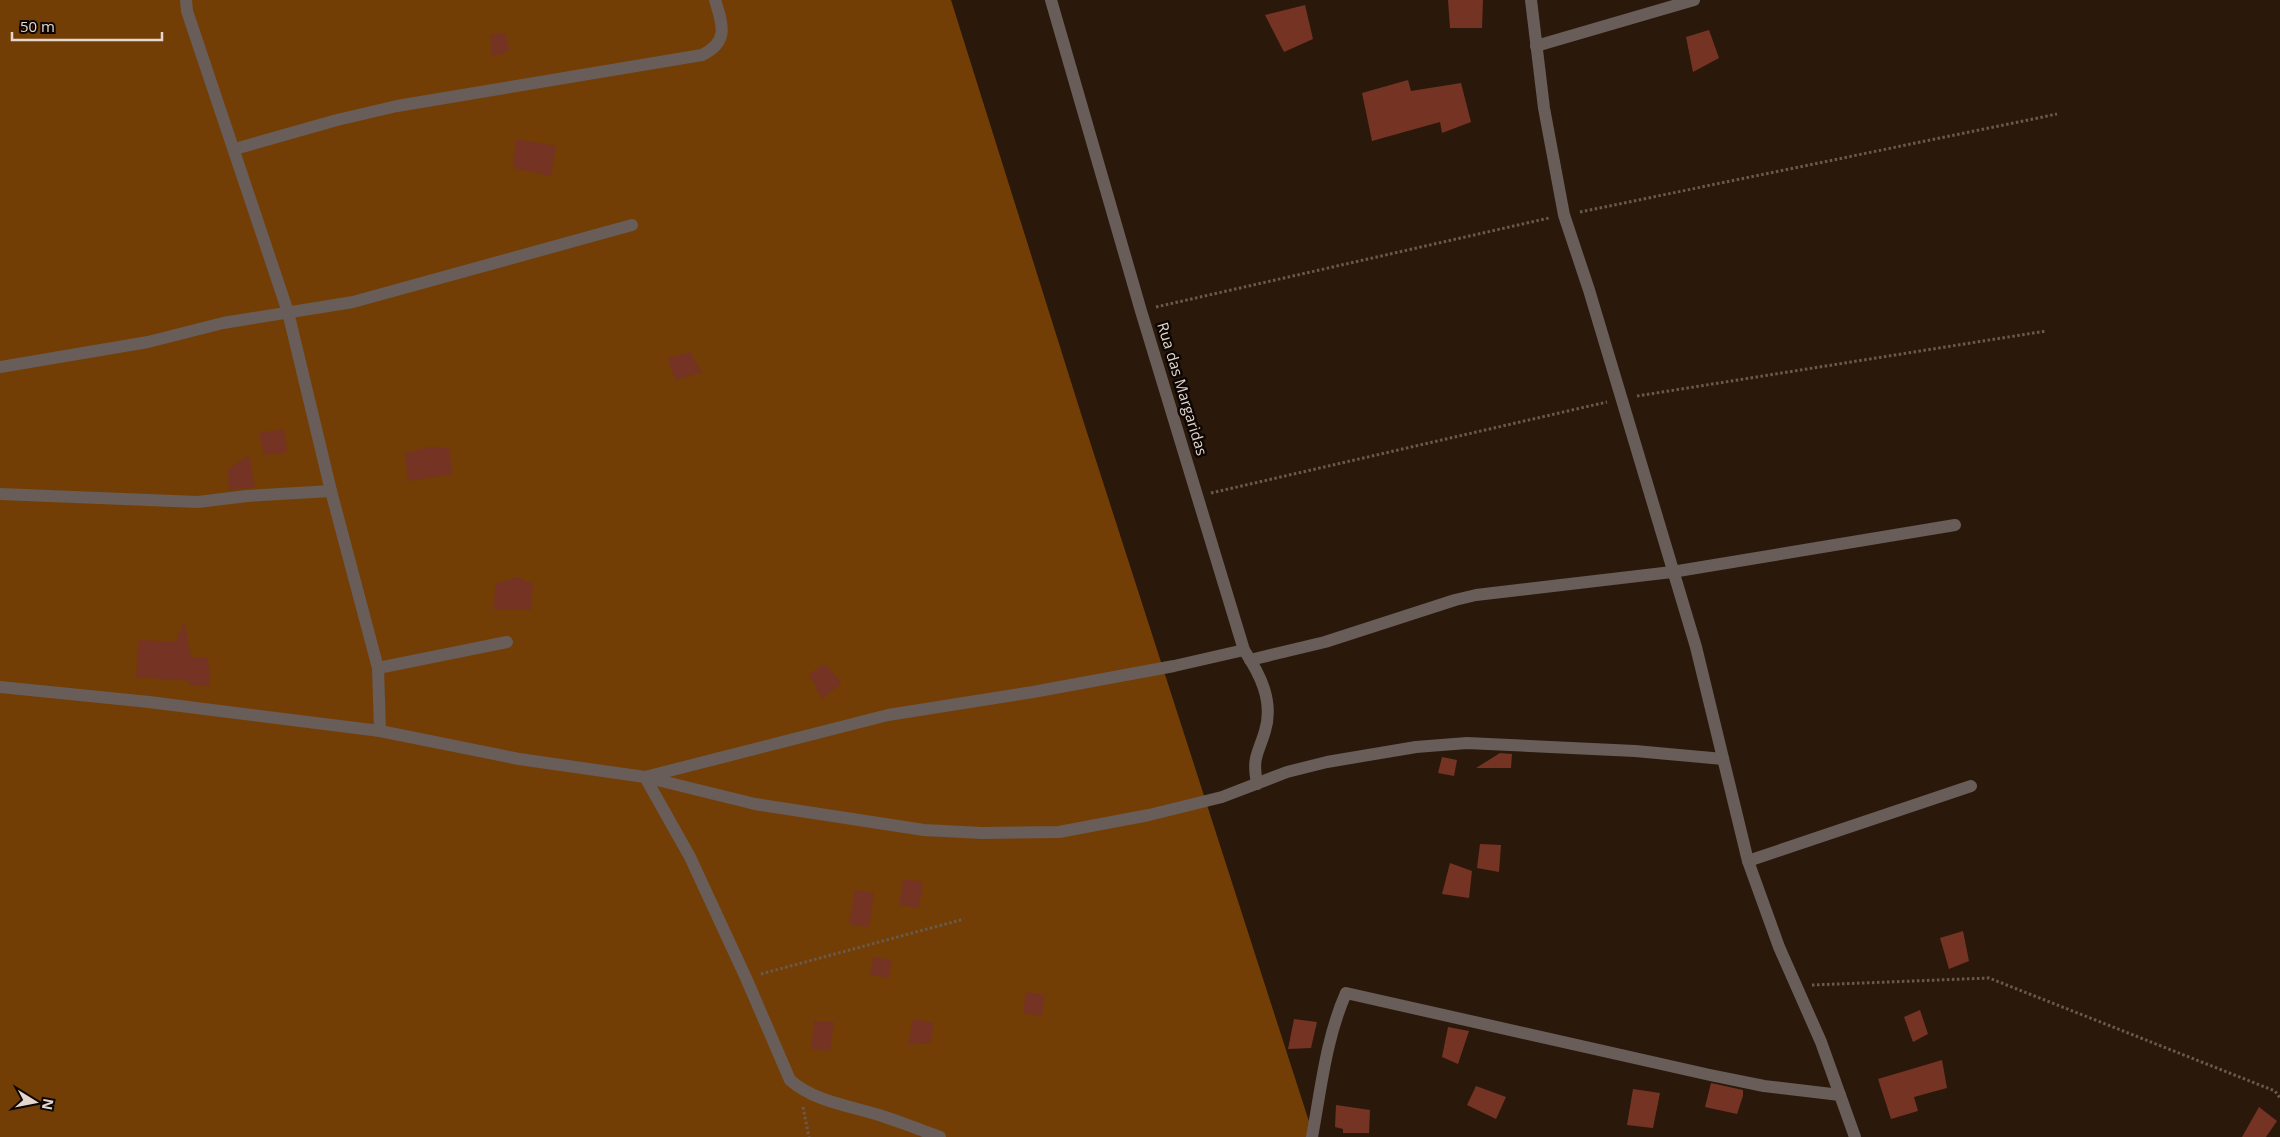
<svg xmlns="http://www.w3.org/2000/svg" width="2280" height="1137" viewBox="0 0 2280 1137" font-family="'Open Sans',sans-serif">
	<rect width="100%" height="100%" fill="#2a190b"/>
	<polygon fill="#733e05" points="0,0 951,0 1083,420 1314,1137 0,1137"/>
	<g fill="#753323">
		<polygon points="1448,0 1483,0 1482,28 1450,28"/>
		<polygon points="1305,5 1313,39 1284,52 1265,15"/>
		<polygon points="1709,30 1719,58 1693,72 1686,37"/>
		<polygon points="505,33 510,51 492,57 490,35"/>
		<polygon points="1408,80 1411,91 1461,83 1471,122 1442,133 1440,122 1372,141 1362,93"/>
		<polygon points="516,139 556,146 551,176 513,168"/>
		<polygon points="690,352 702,372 675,380 668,358"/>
		<polygon points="284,429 287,452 264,455 259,433"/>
		<polygon points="429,447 449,448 453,474 408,481 405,453"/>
		<polygon points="249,455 255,487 229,490 228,469"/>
		<polygon points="517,577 533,584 531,610 494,609 495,584"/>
		<polygon points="184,621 191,657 208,657 210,686 189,685 190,681 136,677 139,640 176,642"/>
		<polygon points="825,664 842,683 822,699 809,674"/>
		<polygon points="1500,753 1512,754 1511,768 1476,768"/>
		<polygon points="1442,757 1457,760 1454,776 1438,773"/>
		<polygon points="1480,844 1501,845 1499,872 1477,868"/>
		<polygon points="1450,863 1472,871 1469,898 1442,894"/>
		<polygon points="903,879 923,882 919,908 899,905"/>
		<polygon points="855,890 874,893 869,927 849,924"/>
		<polygon points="1963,931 1969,961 1949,969 1940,938"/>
		<polygon points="873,957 892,960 889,978 870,975"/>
		<polygon points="1026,992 1045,995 1042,1016 1023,1013"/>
		<polygon points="1920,1010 1928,1034 1913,1042 1904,1017"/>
		<polygon points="913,1019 934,1023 930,1043 908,1045"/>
		<polygon points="1294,1019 1317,1022 1311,1048 1288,1049"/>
		<polygon points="814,1021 834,1022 830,1051 811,1049"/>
		<polygon points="1448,1027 1469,1031 1458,1064 1442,1057"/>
		<polygon points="1942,1060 1947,1088 1914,1097 1918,1111 1891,1119 1878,1079"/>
		<polygon points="1711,1083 1743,1090 1743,1096 1737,1114 1705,1107"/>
		<polygon points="1476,1086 1506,1097 1496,1119 1467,1105"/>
		<polygon points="1633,1089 1660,1093 1653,1128 1627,1125"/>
		<polygon points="1336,1105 1370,1110 1369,1133 1343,1133 1343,1129 1335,1127"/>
		<polygon points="2259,1107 2277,1121 2266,1137 2242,1137"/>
	</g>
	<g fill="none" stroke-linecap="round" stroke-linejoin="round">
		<g stroke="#695a4e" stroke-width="3" stroke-dasharray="2.5 2.5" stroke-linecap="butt">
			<polyline points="1580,212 2057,114"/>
			<polyline points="1156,307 1549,218"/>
			<polyline points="1637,396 2046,331"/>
			<polyline points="1211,493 1607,402"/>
			<polyline points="761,974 964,919"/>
			<polyline points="1812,985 1989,978 2275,1091 2280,1098"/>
			<polyline points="803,1107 809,1137"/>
		</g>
		<g stroke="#685d58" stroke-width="12">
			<polyline points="186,0 187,11 288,312 331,491 378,668 380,731"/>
			<path d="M1051,0L1141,311L1244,650C1260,674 1274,701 1265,731C1258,755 1252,756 1257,784"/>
			<polyline points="1531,0 1544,108 1564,215 1589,290 1696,647 1748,861 1779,947 1821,1042 1855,1137"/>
			<polyline points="1536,46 1694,0"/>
			<path d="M235,149L337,120L397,106L702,55C729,42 723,25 715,0"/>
			<polyline points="0,367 148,342 223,323 353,302 632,225"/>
			<polyline points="0,494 198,502 247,496 331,491"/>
			<polyline points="1250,660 1325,642 1455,600 1476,595 1672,572 1955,525"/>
			<polyline points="378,668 507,642"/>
			<polyline points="0,687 149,702 380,731 519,759 645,777 755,804 924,830 982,833 1059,832 1149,815 1222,797 1287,772 1327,762 1416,747 1467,743 1635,751 1723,759"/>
			<polyline points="645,777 888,715 1033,692 1174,666 1244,650"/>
			<path d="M645,777L690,857L746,978L790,1080C816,1103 853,1106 885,1117C903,1123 921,1130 940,1137"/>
			<polyline points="1748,861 1971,786"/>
			<path d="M1312,1137C1321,1089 1326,1038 1346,993L1710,1075L1764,1086L1840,1095"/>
		</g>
	</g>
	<g text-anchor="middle" stroke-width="5" stroke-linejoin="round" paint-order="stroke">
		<g font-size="15" fill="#e3d7ce" stroke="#0d0603">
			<text transform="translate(1182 389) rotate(73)" y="5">Rua das Margaridas</text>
		</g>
	</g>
	<g transform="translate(35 1102) rotate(100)" stroke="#0d0603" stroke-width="4" paint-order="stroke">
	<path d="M0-4L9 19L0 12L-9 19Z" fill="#e3d7ce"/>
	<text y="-8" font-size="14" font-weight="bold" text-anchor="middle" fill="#e3d7ce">N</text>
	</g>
	<path d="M12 32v8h150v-8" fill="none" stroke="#e3d7ce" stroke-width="2.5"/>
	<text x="20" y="32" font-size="15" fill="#e3d7ce" stroke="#0d0603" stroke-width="4" paint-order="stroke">50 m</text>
</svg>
